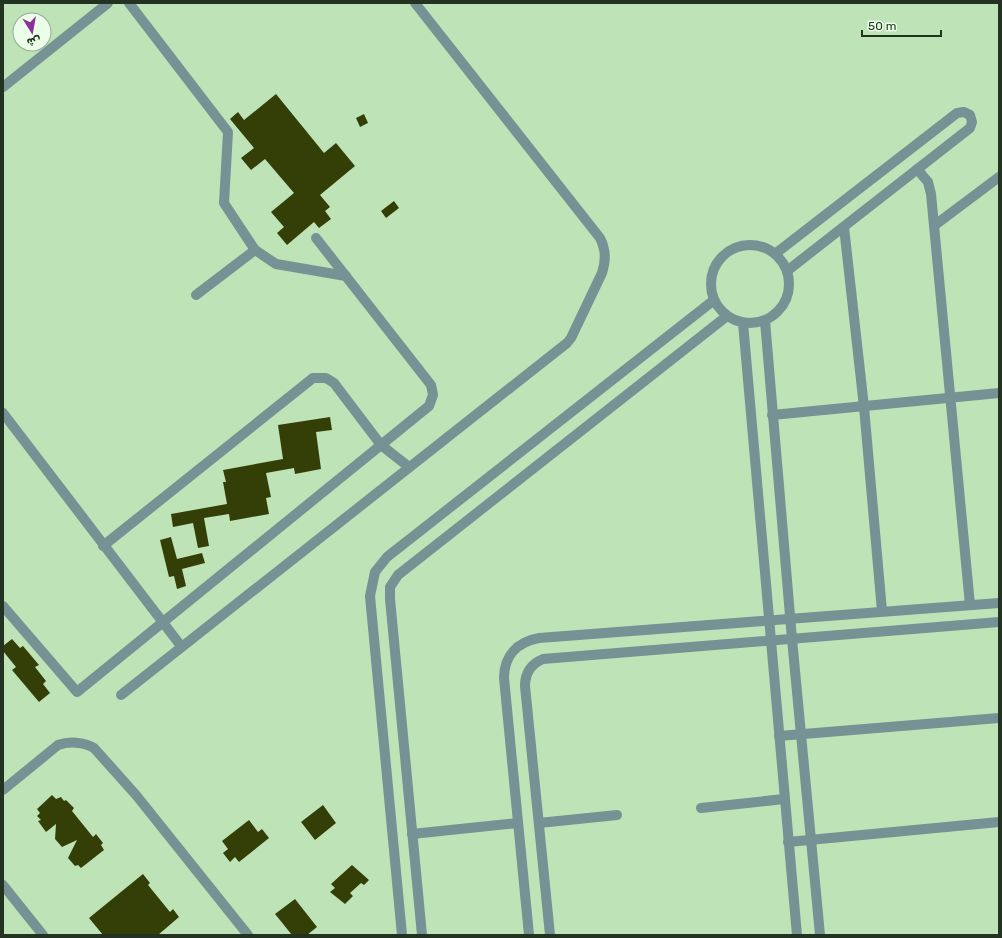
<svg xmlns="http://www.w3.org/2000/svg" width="1002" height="938" viewBox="0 0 1002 938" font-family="Rubik,Cairo,sans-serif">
	<rect width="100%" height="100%" fill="#bee3b7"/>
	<g fill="#343f08">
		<polygon points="276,94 324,153 336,143 355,166 320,195 330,207 325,211 331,219 319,228 314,222 287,245 277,233 284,227 271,212 294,193 265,159 251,170 241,158 254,148 230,119 238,112 244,120"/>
		<polygon points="364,114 368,123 360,127 356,118"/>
		<polygon points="394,201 399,208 386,218 381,211"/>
		<polygon points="330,417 332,430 316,432 321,469 295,474 294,468 266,473 271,497 266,498 269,514 230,521 229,514 204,518 209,546 198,548 193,523 173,527 171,514 227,504 223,482 226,482 223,470 283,459 278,425"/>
		<polygon points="171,537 177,559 202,553 205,563 182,569 186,586 177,589 174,576 169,577 160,540"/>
		<polygon points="12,639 20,648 23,646 39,665 35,667 46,681 43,684 50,693 39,702 12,670 16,667 3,651 3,646"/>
		<polygon points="52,795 56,799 61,797 64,801 66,800 74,808 72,811 93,837 96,834 103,843 101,845 104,850 81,868 78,865 75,866 68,858 77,840 62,847 55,839 56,824 46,832 38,821 41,820 37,816 40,813 37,809"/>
		<polygon points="323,805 336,823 315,840 301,822"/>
		<polygon points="249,820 258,832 262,829 269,838 239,862 235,857 230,862 223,853 228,849 222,841"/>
		<polygon points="352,865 369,880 364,885 361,883 350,893 353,896 345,904 330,892 335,888 331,884"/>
		<polygon points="143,874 150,883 148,885 170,912 173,909 179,917 158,935 103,935 89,918"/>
		<polygon points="295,899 317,927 307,935 292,935 275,914"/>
	</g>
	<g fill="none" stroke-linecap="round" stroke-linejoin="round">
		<g stroke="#769294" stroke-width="10">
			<polyline points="129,3 228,132 224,203 255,250 276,264 346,276"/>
			<polyline points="3,87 108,3"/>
			<polyline points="917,169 928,182 931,194 970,605"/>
			<polyline points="935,225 999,177"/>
			<polyline points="844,227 864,407 882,611"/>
			<circle cx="750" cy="284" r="39"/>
			<polyline points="775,254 957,113 964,112 970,115 972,122 970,128 787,271"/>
			<polyline points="196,295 255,250"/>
			<polyline points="765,321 792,639 820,935"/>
			<polyline points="743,323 797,935"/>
			<polyline points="3,413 181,646"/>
			<polyline points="772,415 999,393"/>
			<polyline points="103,546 313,378 326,378 334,383 381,445 409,467"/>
			<polyline points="3,606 77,692 429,406 433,395 431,385 316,238"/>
			<path d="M121,695L567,343L571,338L602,273C606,260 606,250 600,238L415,3"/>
			<polyline points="779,736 999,718"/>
			<path d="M3,790L58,745C69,741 84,742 94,748L136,795L248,935"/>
			<polyline points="701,808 784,799"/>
			<polyline points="539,823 617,815"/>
			<polyline points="412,834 518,823"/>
			<polyline points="788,842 999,822"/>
			<polyline points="3,885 43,935"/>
			<polyline points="402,935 370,596 375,572 387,557 714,300"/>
			<polyline points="422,935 390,599 390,587 398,575 727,316"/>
			<path d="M529,935L504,678C504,656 517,642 539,638L999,603"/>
			<path d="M550,935L525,686C525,673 531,664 543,659L999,622"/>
		</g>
	</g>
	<rect width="1002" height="938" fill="none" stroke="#233221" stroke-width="8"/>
	<g transform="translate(32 32) rotate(169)"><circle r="19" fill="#ebfee7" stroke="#9bac98"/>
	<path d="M0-3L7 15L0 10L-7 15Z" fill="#8b309c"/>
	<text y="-6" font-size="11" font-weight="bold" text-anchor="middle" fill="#233221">ش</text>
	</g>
	<path d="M862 30v6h79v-6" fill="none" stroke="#233221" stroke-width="2"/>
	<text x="868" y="30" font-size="12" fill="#233221" stroke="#ebfee7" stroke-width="3" paint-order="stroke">50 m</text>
</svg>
